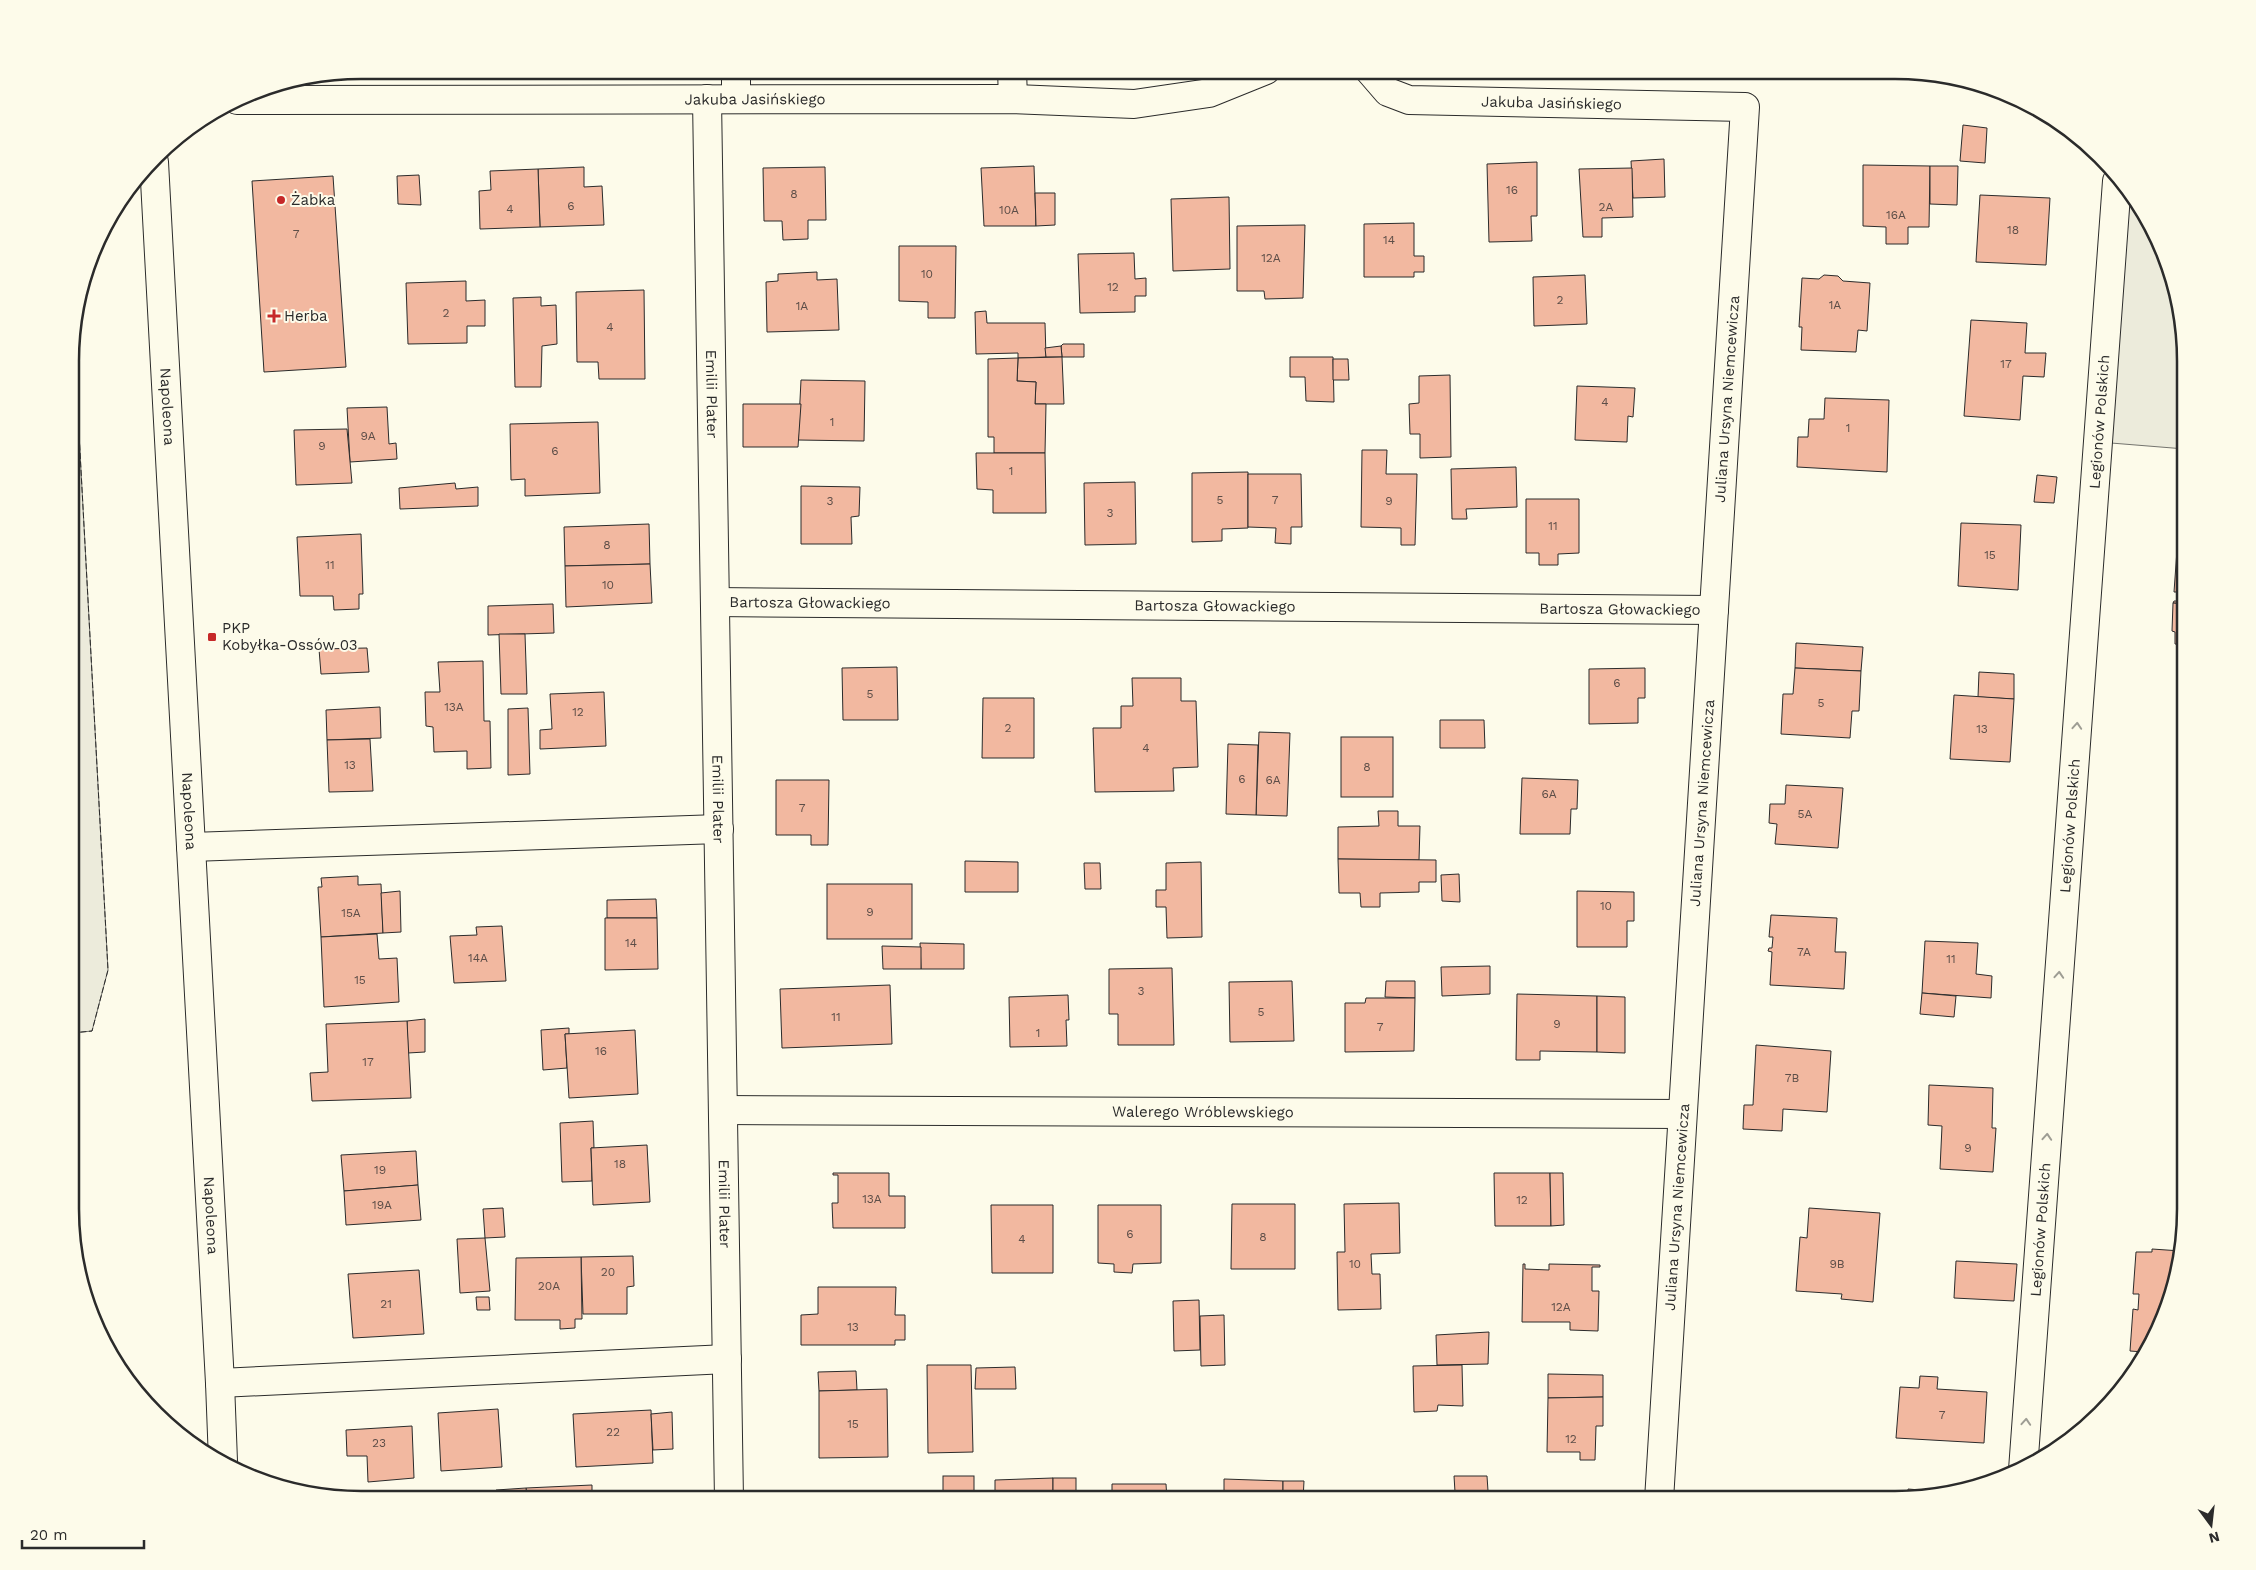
<svg xmlns="http://www.w3.org/2000/svg" width="2256" height="1570" viewBox="0 0 2256 1570" font-family="'Work Sans',sans-serif">
	<rect width="100%" height="100%" fill="#fdfbea"/>
	<g fill="#ecebdb" stroke="#74746e">
		<polygon points="2129,196 2147,216 2176,286 2185,342 2185,449 2111,443"/>
		<polygon points="73,322 108,970 92,1031 72,1033"/>
	</g>
	<g fill="#f2b8a0" stroke="#2b2b2b">
		<polygon points="1963,125 1987,128 1985,163 1960,161"/>
		<polygon points="1664,159 1665,197 1633,198 1631,161"/>
		<polygon points="1537,162 1537,216 1531,216 1532,241 1489,242 1487,164"/>
		<polygon points="1863,165 1930,166 1929,227 1908,227 1908,244 1886,244 1886,227 1863,226"/>
		<polygon points="1034,166 1036,226 984,226 981,168"/>
		<polygon points="1930,166 1958,166 1957,205 1930,204"/>
		<polygon points="584,167 584,187 602,186 604,225 540,227 538,169"/>
		<polygon points="825,167 826,220 808,220 808,239 783,240 782,221 764,221 763,168"/>
		<polygon points="1632,168 1633,217 1602,218 1602,237 1583,237 1579,169"/>
		<polygon points="538,169 540,227 480,229 479,191 491,190 490,171"/>
		<polygon points="419,175 421,205 398,204 397,176"/>
		<polygon points="333,176 346,367 264,372 252,181"/>
		<polygon points="1035,193 1055,193 1055,225 1036,226"/>
		<polygon points="1980,195 2050,198 2046,265 1976,262"/>
		<polygon points="1229,197 1230,269 1173,271 1171,199"/>
		<polygon points="1414,223 1414,256 1424,256 1424,272 1414,272 1414,277 1364,277 1364,224"/>
		<polygon points="1305,225 1303,298 1265,299 1264,291 1237,291 1237,226"/>
		<polygon points="899,246 956,246 955,318 928,318 928,302 899,301"/>
		<polygon points="1134,253 1135,279 1146,278 1146,296 1135,296 1135,312 1080,313 1078,254"/>
		<polygon points="817,272 817,280 837,279 839,330 767,332 766,282 778,281 778,274"/>
		<polygon points="1585,275 1587,324 1534,326 1533,277"/>
		<polygon points="1824,275 1838,276 1843,281 1870,283 1867,331 1858,330 1856,352 1801,350 1802,327 1799,327 1802,278 1819,279"/>
		<polygon points="466,281 466,301 485,300 485,326 467,326 467,343 408,344 406,283"/>
		<polygon points="644,290 645,379 599,379 598,362 577,362 576,292"/>
		<polygon points="541,297 541,306 556,305 557,344 542,346 541,387 515,387 513,298"/>
		<polygon points="986,311 987,323 1045,323 1046,357 1018,358 1018,353 976,354 975,312"/>
		<polygon points="1971,320 2027,323 2025,353 2046,353 2044,377 2023,376 2020,420 1964,416"/>
		<polygon points="1063,344 1084,344 1084,357 1062,357 1061,346"/>
		<polygon points="1061,346 1062,357 1046,357 1045,348"/>
		<polygon points="1062,357 1064,404 1035,404 1036,382 1017,381 1018,358"/>
		<polygon points="1290,357 1333,357 1334,402 1306,401 1305,377 1290,377"/>
		<polygon points="1018,358 1017,381 1036,382 1035,404 1046,404 1045,453 994,453 994,437 988,437 988,359"/>
		<polygon points="1333,359 1348,359 1349,380 1333,380"/>
		<polygon points="1450,375 1451,457 1420,458 1420,434 1410,434 1409,404 1419,403 1419,376"/>
		<polygon points="801,380 865,381 864,441 798,440"/>
		<polygon points="1577,386 1635,388 1633,417 1628,416 1627,442 1575,440"/>
		<polygon points="1825,398 1889,400 1887,472 1797,467 1798,437 1808,437 1809,419 1824,419"/>
		<polygon points="743,404 801,404 798,447 743,447"/>
		<polygon points="387,407 389,444 396,443 397,459 350,462 347,408"/>
		<polygon points="598,422 600,493 525,496 525,479 511,480 510,424"/>
		<polygon points="347,429 352,483 296,485 294,430"/>
		<polygon points="1362,450 1387,450 1386,474 1417,474 1415,545 1401,545 1401,528 1361,527"/>
		<polygon points="976,453 1045,453 1046,513 993,513 993,490 977,489"/>
		<polygon points="1516,467 1517,507 1466,509 1467,519 1452,519 1451,469"/>
		<polygon points="1248,472 1248,528 1222,529 1222,541 1192,542 1192,473"/>
		<polygon points="1248,474 1301,474 1302,527 1291,527 1291,544 1275,543 1276,528 1248,527"/>
		<polygon points="2037,475 2057,477 2054,503 2034,502"/>
		<polygon points="1135,482 1136,544 1085,545 1084,483"/>
		<polygon points="455,483 456,489 478,487 478,506 400,509 399,488"/>
		<polygon points="801,486 860,487 859,516 851,517 852,544 801,544"/>
		<polygon points="1526,499 1579,499 1579,553 1558,554 1558,565 1539,565 1539,553 1526,553"/>
		<polygon points="1961,523 2021,525 2018,590 1958,586"/>
		<polygon points="649,524 650,564 565,566 564,527"/>
		<polygon points="2183,524 2185,524 2185,565 2176,564 2178,536 2181,536"/>
		<polygon points="361,534 363,594 359,594 359,609 334,610 333,596 300,596 297,537"/>
		<polygon points="650,564 652,603 566,607 565,566"/>
		<polygon points="2176,564 2185,565 2185,604 2173,603 2174,601 2177,601 2178,592 2174,592"/>
		<polygon points="2173,603 2185,604 2185,645 2175,644 2175,632 2172,631"/>
		<polygon points="553,604 554,633 488,635 488,606"/>
		<polygon points="499,634 525,634 527,694 501,694"/>
		<polygon points="1796,643 1863,647 1861,671 1795,668"/>
		<polygon points="367,648 369,672 321,674 319,649"/>
		<polygon points="483,661 484,721 490,721 491,768 467,769 467,751 434,752 433,727 426,726 425,692 440,692 438,662"/>
		<polygon points="897,667 898,720 843,720 842,668"/>
		<polygon points="1645,668 1645,698 1638,698 1638,723 1589,724 1589,669"/>
		<polygon points="1795,668 1861,671 1859,711 1852,711 1850,738 1781,734 1783,694 1793,694"/>
		<polygon points="1979,672 2014,674 2014,699 1978,697"/>
		<polygon points="1132,678 1181,678 1181,701 1196,701 1198,767 1173,768 1174,791 1095,792 1093,728 1121,728 1121,706 1133,706"/>
		<polygon points="604,692 606,746 540,749 540,730 552,729 550,694"/>
		<polygon points="1954,695 2014,699 2010,762 1950,759"/>
		<polygon points="983,698 1034,698 1034,758 982,758"/>
		<polygon points="380,707 381,738 327,740 326,710"/>
		<polygon points="528,708 530,774 508,775 508,709"/>
		<polygon points="1440,720 1484,720 1485,748 1440,748"/>
		<polygon points="1259,732 1290,733 1287,816 1256,815"/>
		<rect x="1341" y="737" width="52" height="60"/>
		<polygon points="370,739 373,791 329,792 327,740"/>
		<polygon points="1228,744 1258,745 1256,815 1226,814"/>
		<polygon points="1522,778 1578,780 1577,809 1571,809 1570,834 1520,834"/>
		<polygon points="776,780 829,780 828,845 811,845 811,835 776,835"/>
		<polygon points="1786,785 1843,788 1838,848 1775,844 1777,824 1769,823 1770,804 1785,804"/>
		<polygon points="1378,811 1398,811 1398,826 1420,826 1419,860 1338,859 1338,827 1379,826"/>
		<polygon points="1338,859 1436,860 1436,882 1419,882 1419,892 1380,893 1380,907 1361,907 1360,893 1339,893"/>
		<polygon points="965,861 1018,862 1018,892 965,892"/>
		<polygon points="1201,862 1202,937 1167,938 1166,907 1156,907 1156,890 1166,890 1166,863"/>
		<polygon points="1084,863 1100,863 1101,889 1085,889"/>
		<polygon points="1459,874 1460,902 1442,901 1441,875"/>
		<polygon points="358,876 358,885 381,884 383,933 321,937 318,887 322,887 321,878"/>
		<rect x="827" y="884" width="85" height="55"/>
		<polygon points="400,891 401,932 383,933 381,893"/>
		<polygon points="1577,891 1634,892 1634,921 1627,921 1627,947 1577,947"/>
		<polygon points="656,899 657,918 607,918 607,900"/>
		<polygon points="1771,915 1837,918 1835,952 1846,952 1844,989 1770,985 1772,952 1768,951 1769,948 1772,948 1773,937 1769,937"/>
		<polygon points="605,918 657,918 658,969 605,970"/>
		<polygon points="502,926 506,981 454,983 450,936 477,935 476,927"/>
		<polygon points="377,934 379,959 397,958 399,1002 324,1007 321,937"/>
		<polygon points="1925,941 1978,943 1976,974 1992,976 1991,998 1922,993"/>
		<polygon points="920,943 964,944 964,969 921,969"/>
		<polygon points="882,946 921,947 921,969 883,969"/>
		<polygon points="1490,966 1490,994 1442,996 1441,967"/>
		<polygon points="1172,968 1174,1045 1118,1045 1118,1014 1109,1014 1109,969"/>
		<polygon points="1292,981 1294,1041 1230,1042 1229,982"/>
		<polygon points="1386,981 1415,981 1415,998 1385,997"/>
		<polygon points="890,985 892,1044 782,1048 780,989"/>
		<polygon points="1922,993 1956,996 1954,1017 1920,1014"/>
		<polygon points="1517,994 1597,996 1597,1052 1540,1051 1540,1060 1516,1060"/>
		<polygon points="1068,995 1069,1020 1066,1020 1067,1046 1010,1047 1009,997"/>
		<polygon points="1597,996 1625,997 1625,1053 1597,1052"/>
		<polygon points="1366,998 1415,998 1414,1051 1345,1052 1345,1003 1365,1003"/>
		<polygon points="425,1019 425,1052 408,1053 407,1021"/>
		<polygon points="407,1021 411,1098 312,1101 310,1073 328,1072 326,1024"/>
		<polygon points="569,1028 569,1034 565,1034 567,1068 543,1070 541,1030"/>
		<polygon points="635,1030 638,1094 569,1098 565,1034"/>
		<polygon points="1756,1045 1831,1051 1827,1112 1783,1109 1782,1131 1743,1129 1744,1105 1753,1105"/>
		<polygon points="1929,1085 1993,1088 1992,1128 1996,1128 1993,1172 1940,1169 1942,1126 1928,1125"/>
		<polygon points="593,1121 594,1148 591,1148 592,1181 562,1182 560,1123"/>
		<polygon points="647,1145 650,1202 593,1205 591,1148"/>
		<polygon points="416,1151 418,1185 344,1191 341,1155"/>
		<polygon points="833,1173 889,1173 889,1196 905,1196 905,1228 833,1228 832,1203 838,1203 838,1175 833,1175"/>
		<polygon points="1494,1173 1550,1173 1551,1226 1495,1226"/>
		<polygon points="1550,1173 1563,1173 1564,1225 1551,1226"/>
		<polygon points="418,1185 421,1220 346,1225 344,1191"/>
		<polygon points="1399,1203 1400,1253 1371,1254 1372,1274 1380,1274 1381,1309 1338,1310 1337,1252 1345,1252 1344,1204"/>
		<polygon points="1232,1204 1295,1204 1295,1269 1231,1269"/>
		<polygon points="991,1205 1053,1205 1053,1273 992,1273"/>
		<polygon points="1098,1205 1161,1205 1161,1263 1133,1264 1132,1273 1114,1272 1114,1264 1098,1263"/>
		<polygon points="503,1208 505,1237 485,1238 483,1209"/>
		<polygon points="1809,1208 1880,1213 1873,1302 1841,1299 1842,1294 1796,1291 1800,1237 1807,1238"/>
		<polygon points="485,1238 490,1291 460,1293 457,1239"/>
		<polygon points="2152,1249 2181,1251 2170,1303 2144,1352 2130,1351 2133,1309 2138,1310 2139,1294 2133,1294 2136,1252 2152,1252"/>
		<polygon points="633,1256 634,1286 627,1287 627,1314 583,1314 581,1257"/>
		<polygon points="581,1257 582,1319 575,1319 575,1328 560,1329 560,1320 515,1320 516,1258"/>
		<polygon points="1956,1261 2017,1264 2014,1301 1954,1298"/>
		<polygon points="1523,1264 1525,1264 1525,1269 1549,1270 1549,1264 1600,1265 1600,1267 1592,1267 1592,1291 1599,1291 1598,1331 1570,1330 1570,1322 1522,1322"/>
		<polygon points="419,1270 424,1334 353,1338 348,1274"/>
		<polygon points="818,1287 896,1287 895,1315 905,1315 905,1340 895,1340 895,1345 801,1345 801,1315 818,1314"/>
		<polygon points="476,1297 489,1297 490,1310 477,1310"/>
		<polygon points="1199,1300 1200,1350 1174,1351 1173,1301"/>
		<polygon points="1224,1315 1225,1365 1201,1366 1200,1316"/>
		<polygon points="1489,1332 1488,1364 1437,1365 1436,1335"/>
		<polygon points="927,1365 971,1365 973,1452 928,1453"/>
		<polygon points="1462,1365 1463,1406 1438,1405 1437,1411 1414,1412 1413,1366"/>
		<polygon points="1015,1367 1016,1389 975,1389 976,1368"/>
		<polygon points="856,1371 857,1390 819,1391 818,1372"/>
		<polygon points="1548,1374 1603,1375 1603,1397 1548,1398"/>
		<polygon points="1920,1376 1938,1377 1937,1389 1987,1392 1984,1443 1896,1438 1900,1387 1919,1388"/>
		<polygon points="887,1389 888,1457 819,1458 819,1391"/>
		<polygon points="1603,1397 1603,1426 1596,1426 1595,1460 1580,1460 1580,1452 1547,1452 1548,1398"/>
		<polygon points="498,1409 502,1467 441,1471 438,1413"/>
		<polygon points="651,1410 653,1463 576,1467 573,1414"/>
		<polygon points="672,1412 673,1449 653,1450 651,1414"/>
		<polygon points="412,1426 414,1478 368,1482 367,1456 347,1456 346,1430"/>
		<rect x="943" y="1476" width="31" height="24"/>
		<polygon points="1454,1476 1487,1476 1488,1491 1455,1492"/>
		<polygon points="1053,1478 1053,1500 995,1500 995,1480"/>
		<rect x="1053" y="1478" width="23" height="22"/>
		<polygon points="1224,1479 1283,1481 1283,1500 1224,1500"/>
		<polygon points="1283,1481 1304,1481 1303,1500 1283,1500"/>
		<polygon points="1112,1484 1166,1484 1167,1500 1112,1500"/>
		<polygon points="592,1485 592,1499 527,1499 526,1488"/>
		<polygon points="526,1488 527,1499 497,1499 496,1490"/>
		<polygon points="1908,1489 1944,1492 1945,1490 1963,1491 1908,1498"/>
		<polygon points="1783,1492 1859,1497 1858,1500 1783,1500"/>
	</g>
	<g fill="none" stroke-linecap="round" stroke-linejoin="round">
		<g stroke="#2b2b2b" stroke-width="30">
			<g id="minor">
				<polyline points="736,70 736,99"/>
				<polyline points="1012,70 1013,99"/>
				<path id="s1" d="M1369,70L1388,92L1409,100L1745,107L1659,1500"/>
				<path id="s2" d="M707,99L729,1500"/>
				<path id="s3" d="M237,100L1013,99L1134,104L1209,93L1266,70"/>
				<path id="s4" d="M154,162L220,1383L223,1461"/>
				<path id="s5" d="M715,602L1714,610"/>
				<polyline points="191,847 719,829"/>
				<path id="s6" d="M723,1110L1682,1114"/>
				<polyline points="220,1383 727,1359"/>
				<path id="s7" d="M2023,1470L2117,181"/>
			</g>
		</g>
		<use href="#minor" stroke="#fdfbea" stroke-width="28"/>
		<polyline stroke="#2b2b2b" stroke-width="1" stroke-dasharray="6 2.5" stroke-linecap="butt" points="72,1033 92,1031 108,970 73,322"/>
	</g>
	<defs><path id="oneway-chevron" d="M-2-3.5L2.5 0L-2 3.5" fill="none" stroke-width="1.6" stroke-linecap="round" stroke-linejoin="round" transform="scale(1.25)"/></defs>
	<g stroke="#9e9d94">
		<use href="#oneway-chevron" transform="translate(2077 726) rotate(-86)"/>
		<use href="#oneway-chevron" transform="translate(2059 975) rotate(-86)"/>
		<use href="#oneway-chevron" transform="translate(2047 1137) rotate(-86)"/>
		<use href="#oneway-chevron" transform="translate(2026 1422) rotate(-86)"/>
	</g>
	<g fill="#c62828" stroke="#fdfbea" stroke-width="2">
		<circle cx="281" cy="200" r="5"/>
		<path d="M271.5 308.5h5v5h5v5h-5v5h-5v-5h-5v-5h5z"/>
		<rect x="207" y="632" width="10" height="10" rx="2.5"/>
	</g>
	<g text-anchor="middle" stroke-width="4" stroke-linejoin="round" paint-order="stroke">
		<g font-size="12" fill="#5d4e48">
			<text x="1512" y="194">16</text>
			<text x="794" y="198">8</text>
			<text x="571" y="210">6</text>
			<text x="1606" y="211">2A</text>
			<text x="510" y="213">4</text>
			<text x="1009" y="214">10A</text>
			<text x="1896" y="219">16A</text>
			<text x="2013" y="234">18</text>
			<text x="296" y="238">7</text>
			<text x="1389" y="244">14</text>
			<text x="1271" y="262">12A</text>
			<text x="927" y="278">10</text>
			<text x="1113" y="291">12</text>
			<text x="1560" y="304">2</text>
			<text x="1835" y="309">1A</text>
			<text x="802" y="310">1A</text>
			<text x="446" y="317">2</text>
			<text x="610" y="331">4</text>
			<text x="2006" y="368">17</text>
			<text x="1605" y="406">4</text>
			<text x="832" y="426">1</text>
			<text x="1848" y="432">1</text>
			<text x="368" y="440">9A</text>
			<text x="322" y="450">9</text>
			<text x="555" y="455">6</text>
			<text x="1011" y="475">1</text>
			<text x="1220" y="504">5</text>
			<text x="1275" y="504">7</text>
			<text x="830" y="505">3</text>
			<text x="1389" y="505">9</text>
			<text x="1110" y="517">3</text>
			<text x="1553" y="530">11</text>
			<text x="607" y="549">8</text>
			<text x="1990" y="559">15</text>
			<text x="330" y="569">11</text>
			<text x="608" y="589">10</text>
			<text x="1617" y="687">6</text>
			<text x="870" y="698">5</text>
			<text x="1821" y="707">5</text>
			<text x="454" y="711">13A</text>
			<text x="578" y="716">12</text>
			<text x="1008" y="732">2</text>
			<text x="1982" y="733">13</text>
			<text x="1146" y="752">4</text>
			<text x="350" y="769">13</text>
			<text x="1367" y="771">8</text>
			<text x="1242" y="783">6</text>
			<text x="1273" y="784">6A</text>
			<text x="1549" y="798">6A</text>
			<text x="802" y="812">7</text>
			<text x="1805" y="818">5A</text>
			<text x="1606" y="910">10</text>
			<text x="870" y="916">9</text>
			<text x="351" y="917">15A</text>
			<text x="631" y="947">14</text>
			<text x="1804" y="956">7A</text>
			<text x="478" y="962">14A</text>
			<text x="1951" y="963">11</text>
			<text x="360" y="984">15</text>
			<text x="1141" y="995">3</text>
			<text x="1261" y="1016">5</text>
			<text x="836" y="1021">11</text>
			<text x="1557" y="1028">9</text>
			<text x="1380" y="1031">7</text>
			<text x="1038" y="1037">1</text>
			<text x="601" y="1055">16</text>
			<text x="368" y="1066">17</text>
			<text x="1792" y="1082">7B</text>
			<text x="1968" y="1152">9</text>
			<text x="620" y="1168">18</text>
			<text x="380" y="1174">19</text>
			<text x="872" y="1203">13A</text>
			<text x="1522" y="1204">12</text>
			<text x="382" y="1209">19A</text>
			<text x="1130" y="1238">6</text>
			<text x="1263" y="1241">8</text>
			<text x="1022" y="1243">4</text>
			<text x="1355" y="1268">10</text>
			<text x="1837" y="1268">9B</text>
			<text x="608" y="1276">20</text>
			<text x="549" y="1290">20A</text>
			<text x="386" y="1308">21</text>
			<text x="1561" y="1311">12A</text>
			<text x="853" y="1331">13</text>
			<text x="1942" y="1419">7</text>
			<text x="853" y="1428">15</text>
			<text x="613" y="1436">22</text>
			<text x="1571" y="1443">12</text>
			<text x="379" y="1447">23</text>
		</g>
		<g font-size="15" fill="#2b2b2b" stroke="#fdfbea">
			<text dy="5" stroke="none"><textPath href="#s3" startOffset="518">Jakuba Jasińskiego</textPath></text>
			<text dy="5" stroke="none"><textPath href="#s1" startOffset="194">Jakuba Jasińskiego</textPath></text>
			<text dy="5" stroke="none"><textPath href="#s2" startOffset="295">Emilii Plater</textPath></text>
			<text transform="translate(1727 399) rotate(-86)" y="5">Juliana Ursyna Niemcewicza</text>
			<text dy="5" stroke="none"><textPath href="#s4" startOffset="245">Napoleona</textPath></text>
			<text dy="5" stroke="none"><textPath href="#s7" startOffset="1051">Legionów Polskich</textPath></text>
			<text dy="5" stroke="none"><textPath href="#s5" startOffset="95">Bartosza Głowackiego</textPath></text>
			<text dy="5" stroke="none"><textPath href="#s5" startOffset="500">Bartosza Głowackiego</textPath></text>
			<text dy="5" stroke="none"><textPath href="#s5" startOffset="905">Bartosza Głowackiego</textPath></text>
			<text dy="5" stroke="none"><textPath href="#s2" startOffset="700">Emilii Plater</textPath></text>
			<text transform="translate(1702 803) rotate(-86)" y="5">Juliana Ursyna Niemcewicza</text>
			<text dy="5" stroke="none"><textPath href="#s4" startOffset="650">Napoleona</textPath></text>
			<text dy="5" stroke="none"><textPath href="#s7" startOffset="646">Legionów Polskich</textPath></text>
			<text dy="5" stroke="none"><textPath href="#s6" startOffset="480">Walerego Wróblewskiego</textPath></text>
			<text dy="5" stroke="none"><textPath href="#s2" startOffset="1105">Emilii Plater</textPath></text>
			<text transform="translate(1677 1207) rotate(-86)" y="5">Juliana Ursyna Niemcewicza</text>
			<text dy="5" stroke="none"><textPath href="#s4" startOffset="1055">Napoleona</textPath></text>
			<text dy="5" stroke="none"><textPath href="#s7" startOffset="241">Legionów Polskich</textPath></text>
		</g>
		<g font-size="15" fill="#2b2b2b" stroke="#fdfbea" text-anchor="start">
			<text x="291" y="205">Żabka</text>
			<text x="284" y="321">Herba</text>
			<text x="222" y="633">PKP<tspan x="222" dy="17">Kobyłka-Ossów 03</tspan></text>
		</g>
	</g>
	<path d="M0 0H2256V1570H0ZM361 79H1895A282 282 0 0 1 2177 361V1209A282 282 0 0 1 1895 1491H361A282 282 0 0 1 79 1209V361A282 282 0 0 1 361 79Z" fill="#fdfbea" fill-rule="evenodd"/>
	<path fill="none" stroke="#2b2b2b" stroke-width="2.5" d="M361 79H1895A282 282 0 0 1 2177 361V1209A282 282 0 0 1 1895 1491H361A282 282 0 0 1 79 1209V361A282 282 0 0 1 361 79Z"/>
	<g transform="translate(2211 1525) rotate(165)" stroke="#fdfbea" stroke-width="4" paint-order="stroke">
	<path d="M0-4L9 19L0 12L-9 19Z" fill="#2b2b2b"/>
	<text y="-8" font-size="14" font-weight="bold" text-anchor="middle" fill="#2b2b2b">N</text>
	</g>
	<path d="M22 1540v8h122v-8" fill="none" stroke="#2b2b2b" stroke-width="2.5"/>
	<text x="30" y="1540" font-size="15" fill="#2b2b2b" stroke="#fdfbea" stroke-width="4" paint-order="stroke">20 m</text>
</svg>
